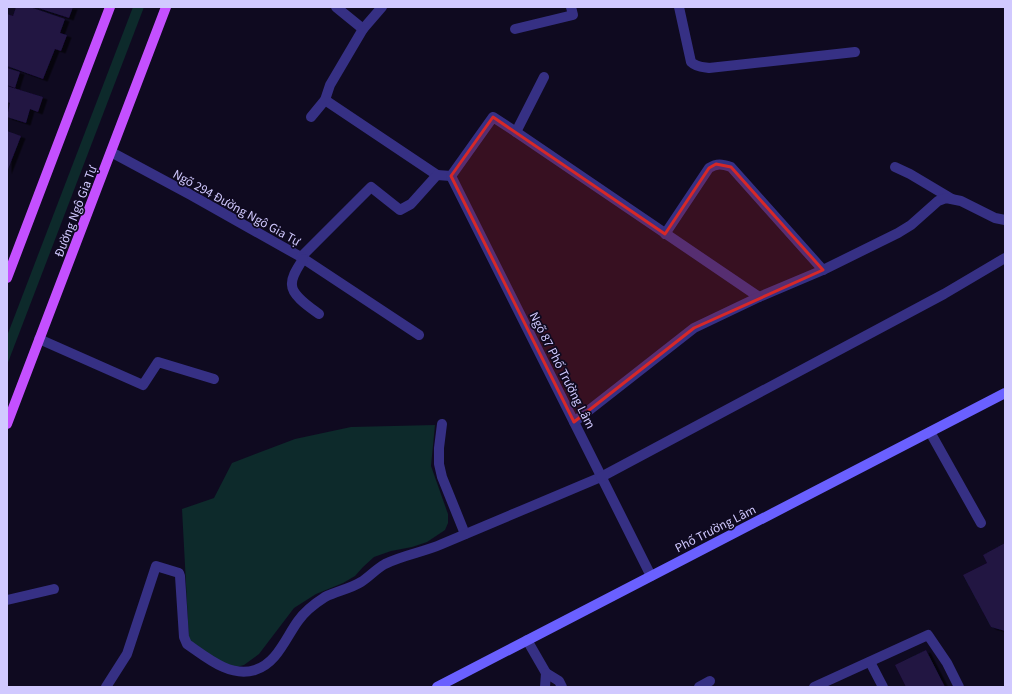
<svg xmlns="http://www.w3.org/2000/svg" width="1012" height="694" viewBox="0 0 1012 694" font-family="'Source Sans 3',sans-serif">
	<defs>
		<filter id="shadow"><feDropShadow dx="4.5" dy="2.5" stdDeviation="0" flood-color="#0009"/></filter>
	</defs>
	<rect width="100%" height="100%" fill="#0f0a20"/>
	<g fill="#0d2a2b">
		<polygon points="133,7 144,7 7,365 7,336"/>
		<polygon points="435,425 431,466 448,514 448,523 445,530 427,542 412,547 391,551 374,557 363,567 355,576 343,583 316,594 294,608 259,654 244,665 233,668 218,661 189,640 182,509 214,498 232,463 295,439 351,427"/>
	</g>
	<g fill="#201443" filter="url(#shadow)">
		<polygon points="16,7 30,7 65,19 60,33 67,35 61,51 55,49 43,79 7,66 7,14 13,16"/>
		<polygon points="35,7 73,7 69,18"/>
		<polygon points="7,68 20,72 15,88 7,85"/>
		<polygon points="7,86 43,97 38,112 30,109 26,123 7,117 10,103 7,102"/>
		<polygon points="7,131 21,136 7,172"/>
		<polygon points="1005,543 1005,631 991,627 963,575 987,563 983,555"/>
		<polygon points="926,650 945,687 906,687 895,665"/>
	</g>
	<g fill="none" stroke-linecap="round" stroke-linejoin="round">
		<g stroke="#363084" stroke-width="10">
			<path d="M679,7L691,62C696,67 703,67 709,68L855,52"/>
			<polyline points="515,29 573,15 571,7"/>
			<polyline points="442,424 439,448 439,464 442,477 465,534"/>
			<polyline points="930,432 981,523"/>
			<polyline points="527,640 546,673 559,681 562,687"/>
			<polyline points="870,662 883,687"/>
			<path d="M106,687L127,654L156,566L179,573L180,576L184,637L187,644C206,657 230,678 255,670C277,663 285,639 298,621C305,611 314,604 325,597C336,591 350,589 361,582C369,577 376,569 385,564C403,555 424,552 442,544C495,522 548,499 601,477"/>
			<polyline points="545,687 546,673"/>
			<polyline points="699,687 710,681"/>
			<polyline points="814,687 928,635 947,663 959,687"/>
		</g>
		<g stroke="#363084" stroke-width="10">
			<polyline points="336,7 363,29"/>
			<polyline points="325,100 437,175"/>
			<polyline points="311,117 325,100 330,85 363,29 382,7"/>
			<polyline points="516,132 759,297"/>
			<polyline points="111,152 191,195 301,257 371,187 400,210 411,204 437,175 451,176"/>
			<polyline points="895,167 910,174 952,199"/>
			<polyline points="451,176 651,576"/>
			<polyline points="451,176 493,117 516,132 544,77"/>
			<path d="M665,234L709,168C717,163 722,164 731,167L823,270"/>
			<polyline points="301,257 419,335"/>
			<path d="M303,259C299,266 291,276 292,285C292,296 311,308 319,314"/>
			<polyline points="39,339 143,385 158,362 214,379"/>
			<polyline points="574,422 694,328 759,297 823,270 898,233 911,225 938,201 946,198 961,201 995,218 1005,220"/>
			<polyline points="601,477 944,294 1005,258"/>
			<polyline points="7,600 54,589"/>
		</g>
		<polyline stroke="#6a60ff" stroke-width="10" points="437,687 1005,393"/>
		<g stroke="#c450ff" stroke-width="10">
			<polyline points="7,278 110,7"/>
			<polyline points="7,424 166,7"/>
		</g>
	</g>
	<path fill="#d62828" fill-opacity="0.2" stroke="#d62828" stroke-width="3" stroke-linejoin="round" d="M493,117L665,234L709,168L716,164L731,167L823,270L694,328L574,422L451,176Z"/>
	<g text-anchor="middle" stroke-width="3.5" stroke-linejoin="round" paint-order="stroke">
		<g font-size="13" fill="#d1c9ff" stroke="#0f0a20">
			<text transform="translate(237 207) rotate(29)" y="5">Ngõ 294 Đường Ngô Gia Tự</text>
			<text transform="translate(75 211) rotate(-69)" y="5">Đường Ngô Gia Tự</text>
			<text transform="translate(563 370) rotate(63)" y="5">Ngõ 87 Phố Trường Lâm</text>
			<text transform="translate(715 528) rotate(-27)" y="5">Phố Trường Lâm</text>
		</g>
	</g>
	<rect width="1012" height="694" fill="none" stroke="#d1c9ff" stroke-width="16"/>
</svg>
